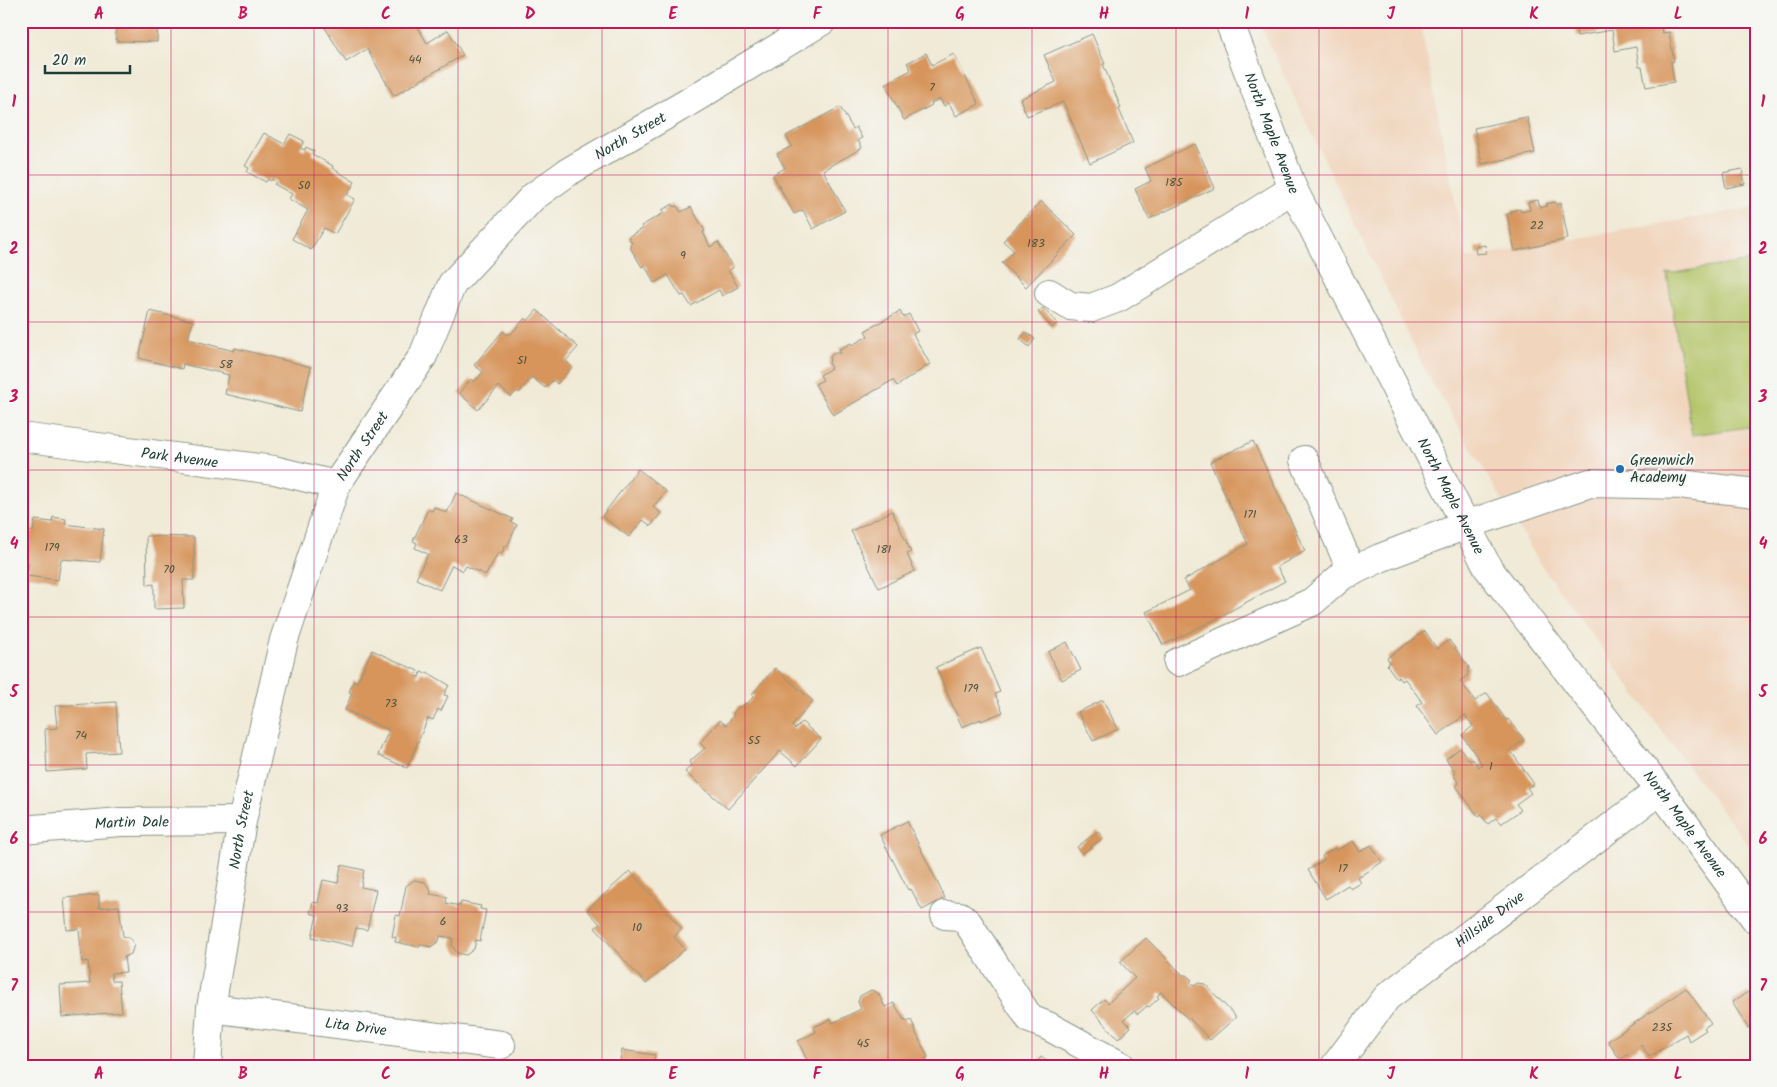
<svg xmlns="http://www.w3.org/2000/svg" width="1777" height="1087" viewBox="0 0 1777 1087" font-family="Kalam,sans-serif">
	<rect width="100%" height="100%" fill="#f6f6f2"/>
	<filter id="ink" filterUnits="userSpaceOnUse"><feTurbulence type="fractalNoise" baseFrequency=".02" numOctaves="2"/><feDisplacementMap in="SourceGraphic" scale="10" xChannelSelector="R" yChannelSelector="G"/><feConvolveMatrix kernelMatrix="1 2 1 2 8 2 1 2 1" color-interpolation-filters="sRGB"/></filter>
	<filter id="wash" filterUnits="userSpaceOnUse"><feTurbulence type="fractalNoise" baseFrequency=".0096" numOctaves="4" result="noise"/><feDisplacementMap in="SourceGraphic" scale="20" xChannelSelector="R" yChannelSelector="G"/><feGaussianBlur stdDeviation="1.12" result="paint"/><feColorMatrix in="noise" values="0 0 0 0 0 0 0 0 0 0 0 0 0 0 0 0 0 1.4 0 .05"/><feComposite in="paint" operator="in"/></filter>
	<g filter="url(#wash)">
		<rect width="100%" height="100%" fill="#f0ead6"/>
		<polygon fill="#f1d5bd" points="1258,21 1420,21 1466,258 1756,207 1756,855 1695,776 1541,565 1427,374"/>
		<polygon fill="#b2c366" stroke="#68804d" points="1756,260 1756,426 1692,435 1667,274"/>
		<g id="blocks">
			<g fill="#d7955c">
				<polygon points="116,21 158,21 157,42 116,41"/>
				<polygon points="321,21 414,21 427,43 448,30 463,55 394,96 367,49 346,62"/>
				<polygon points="1575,21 1660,21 1662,33 1669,32 1674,61 1671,62 1674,82 1646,87 1642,67 1639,67 1636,47 1615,51 1612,30 1577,36"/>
				<polygon points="1092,34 1105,64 1103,64 1121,108 1119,109 1133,143 1090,163 1063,102 1027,116 1020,99 1056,82 1044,55"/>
				<polygon points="926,53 932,65 954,54 979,104 956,116 949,103 944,106 940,99 931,103 932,105 904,120 885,84 911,70 907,63"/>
				<polygon points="840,107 853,129 856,127 862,138 858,140 862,148 823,170 845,211 813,229 803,210 794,214 773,175 785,168 777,154 792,146 786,136"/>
				<polygon points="1527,117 1535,153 1482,164 1474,128"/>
				<polygon points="264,133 284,144 290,134 304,141 300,148 305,150 306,147 314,151 312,154 333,166 332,168 355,182 347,195 355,199 335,234 324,228 311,250 292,239 308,210 289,199 292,194 274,184 276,182 272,179 271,181 268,179 266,182 247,172 249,168 245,166"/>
				<polygon points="1195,144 1215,188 1149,219 1135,189 1151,181 1145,168"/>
				<polygon points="1742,169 1745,184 1726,188 1723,173"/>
				<polygon points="1538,200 1540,208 1547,206 1546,204 1556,202 1556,205 1561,203 1568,239 1515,251 1507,214 1512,213 1511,211 1520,209 1521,212 1530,210 1528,202"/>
				<polygon points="1041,201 1076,235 1026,287 1002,263 1014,251 1003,241"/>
				<polygon points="673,204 674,207 677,206 681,212 691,207 705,231 703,232 710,247 718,242 733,268 728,270 738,287 722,296 719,290 691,306 684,295 681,296 668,275 654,283 645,265 642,267 631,249 630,244 632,243 628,237 643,228 641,226 664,213 662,210"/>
				<polygon points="1485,245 1486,253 1476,254 1475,247"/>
				<polygon points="1043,308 1057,323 1052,328 1038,312"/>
				<polygon points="537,310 578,347 566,361 572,367 557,384 553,380 545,388 532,377 519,393 517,391 511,397 499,386 478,410 459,393 471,379 474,382 483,372 474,365 503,331 508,335 510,333 511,334 525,318 528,321"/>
				<polygon points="150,311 193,321 188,339 234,351 235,348 311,367 300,412 225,394 229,375 183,364 182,369 139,358"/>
				<polygon points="900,311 903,317 909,314 918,331 913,334 930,364 897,386 893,380 833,415 815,384 823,380 820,375 831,368 829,364 830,357 834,353 841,353 839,349 851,343 852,345 868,336 865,331"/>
				<polygon points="1026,332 1035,339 1029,347 1020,339"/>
				<polygon points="1253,441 1305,551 1277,567 1285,581 1214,620 1163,645 1146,612 1190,590 1184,580 1248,544 1210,462"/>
				<polygon points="638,469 666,491 653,507 661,513 651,526 643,520 629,537 602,516"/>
				<polygon points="456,493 513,519 511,522 517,525 507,547 505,546 502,553 498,553 486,575 466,566 463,571 452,565 440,590 416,579 428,554 415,548 417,543 413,541 428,509 432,511 434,507 447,513"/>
				<polygon points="892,511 911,552 907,554 915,571 879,588 851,531"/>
				<polygon points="53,517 66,519 65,524 104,529 100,562 61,559 58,580 27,576 29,563 21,562 21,530 33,532 35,520 52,522"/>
				<polygon points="146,536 194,537 194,580 183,580 184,608 154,609 154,584 147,585"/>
				<polygon points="1425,631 1437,649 1449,640 1469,667 1467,676 1460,681 1475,701 1487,693 1506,720 1508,719 1524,740 1510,750 1534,784 1527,788 1531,793 1516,804 1521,810 1501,824 1496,818 1488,824 1481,815 1479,817 1456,786 1459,784 1453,774 1456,772 1446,759 1460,748 1470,761 1473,759 1478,767 1482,764 1462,735 1473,726 1465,715 1438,735 1417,706 1422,702 1405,679 1402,681 1399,677 1397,679 1387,665 1390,662 1387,658"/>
				<polygon points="1067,642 1081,670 1062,680 1048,652"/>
				<polygon points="981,648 1000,692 995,694 1003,712 981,721 981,719 962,727 936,667"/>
				<polygon points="372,650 418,671 416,676 419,677 421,672 426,674 427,672 449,685 444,695 448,696 441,711 438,709 433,720 428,718 407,768 378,755 389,730 345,710 352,693 349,692 354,680 357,682"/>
				<polygon points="775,668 813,701 792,726 795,729 802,722 821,739 797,766 780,751 728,809 685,772 691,765 689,762 705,748 700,743 720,720 726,725 734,715 733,713 738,707 742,706 746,703 747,704 754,696 752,694"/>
				<polygon points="1103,700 1118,729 1093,741 1078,712"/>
				<polygon points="116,702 119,752 86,754 87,769 47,772 45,729 57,728 55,706"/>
				<polygon points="907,821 945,898 922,910 911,889 908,890 880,835"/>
				<polygon points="1098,831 1103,838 1082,854 1077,847"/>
				<polygon points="1353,841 1360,852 1371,845 1382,862 1358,878 1361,883 1351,889 1348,885 1326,899 1308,870 1324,860 1322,856 1335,848 1336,851"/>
				<polygon points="341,865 364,870 361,887 376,890 367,930 356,928 352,946 312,937 317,915 310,913 313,902 318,903 323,880 338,883"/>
				<polygon points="630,871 682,929 674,937 685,949 646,984 595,928 600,924 587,910"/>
				<polygon points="414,880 425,882 431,891 430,894 447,897 446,903 460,906 461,902 481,906 480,909 486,910 480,941 476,940 474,949 466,955 457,953 452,945 453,938 440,936 439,941 431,947 422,945 421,943 420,947 395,942 396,937 392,937 396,915 400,916 406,886"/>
				<polygon points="99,895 99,908 119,906 123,936 131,939 134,945 131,954 124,957 126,972 111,973 112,981 119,981 122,1012 62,1017 60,985 90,983 88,961 82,962 79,929 67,930 64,898"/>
				<polygon points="1146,938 1183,975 1186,975 1192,980 1190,982 1194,986 1198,983 1205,984 1236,1017 1210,1040 1189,1018 1188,1019 1161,992 1157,996 1159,998 1149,1007 1147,1006 1138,1014 1134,1011 1124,1020 1131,1027 1118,1039 1092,1010 1104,999 1108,1003 1135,978 1120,962"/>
				<polygon points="1686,988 1711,1023 1704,1028 1706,1030 1689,1041 1686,1034 1649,1057 1641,1045 1620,1060 1608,1041"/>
				<polygon points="871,990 878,993 885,1007 894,1003 904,1020 905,1019 907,1022 911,1020 916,1030 915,1031 928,1057 926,1058 927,1062 919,1066 889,1066 887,1061 878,1066 810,1066 798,1041 816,1032 814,1027 831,1019 833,1023 861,1009 858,1002 860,996"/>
				<polygon points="1748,992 1756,1005 1756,1023 1748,1028 1732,1002"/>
				<polygon points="622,1050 655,1055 653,1066 619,1066"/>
				<polygon points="1041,1057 1054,1066 1035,1066"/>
			</g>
		</g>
	</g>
	<g filter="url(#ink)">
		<use href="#blocks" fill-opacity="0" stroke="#889485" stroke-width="1"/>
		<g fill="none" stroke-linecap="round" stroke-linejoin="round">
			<g stroke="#889485" stroke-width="30">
				<g id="minor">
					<path id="s1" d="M1229,21L1293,189L1488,568L1660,790L1756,920"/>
					<polyline points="1049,293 1070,306 1091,308 1118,298 1293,189"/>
					<path id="s2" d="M21,437L274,470L336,485"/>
					<polyline points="1304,460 1352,572"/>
					<polyline points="1178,662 1312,602 1342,576 1380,558 1466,525 1590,483 1687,485 1756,493"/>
					<path id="s3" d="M21,830L121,822L242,821"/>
					<polyline points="945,915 960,916 968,923 1030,1019 1048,1026 1121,1066"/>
					<path id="s4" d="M211,1008L501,1045"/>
					<path id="s5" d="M1335,1066L1387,997L1660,790"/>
				</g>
			</g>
			<g stroke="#889485" stroke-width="30">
				<g id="major">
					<path id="s6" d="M207,1066L211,1008L242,821L284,640L336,485L423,356L452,284L533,197L568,172L687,103L822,21"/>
				</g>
			</g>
			<use href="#minor" stroke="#fff" stroke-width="28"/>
			<use href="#major" stroke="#fff" stroke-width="28"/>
		</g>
	</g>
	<path fill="none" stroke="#c2185b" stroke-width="1" stroke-opacity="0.55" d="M171,21V1066M314,21V1066M458,21V1066M602,21V1066M745,21V1066M888,21V1066M1032,21V1066M1176,21V1066M1319,21V1066M1462,21V1066M1606,21V1066M21,175H1756M21,322H1756M21,470H1756M21,617H1756M21,765H1756M21,912H1756"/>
	<circle fill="#1f6fb2" stroke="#f6f6f2" stroke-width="2" cx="1620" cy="469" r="5"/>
	<g text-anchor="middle" stroke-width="4" stroke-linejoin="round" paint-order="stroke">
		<g font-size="12" fill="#4d533e">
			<text x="415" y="63">44</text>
			<text x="932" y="91">7</text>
			<text x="1174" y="186">185</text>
			<text x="304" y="189">50</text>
			<text x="1537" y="229">22</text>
			<text x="1036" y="247">183</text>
			<text x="683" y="259">9</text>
			<text x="522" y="364">51</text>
			<text x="226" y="368">58</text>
			<text x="1250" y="518">171</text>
			<text x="461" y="543">63</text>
			<text x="52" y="551">179</text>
			<text x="884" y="553">181</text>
			<text x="169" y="573">70</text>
			<text x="971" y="692">179</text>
			<text x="391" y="707">73</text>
			<text x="81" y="739">74</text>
			<text x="754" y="744">55</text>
			<text x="1491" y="770">1</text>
			<text x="1343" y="872">17</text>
			<text x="342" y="912">93</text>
			<text x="443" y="925">6</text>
			<text x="637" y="931">10</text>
			<text x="1662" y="1031">235</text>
			<text x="863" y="1047">45</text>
		</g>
		<g font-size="15" fill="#1f3d34" stroke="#f6f6f2">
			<text dy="5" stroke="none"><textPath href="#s1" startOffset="120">North Maple Avenue</textPath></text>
			<text dy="5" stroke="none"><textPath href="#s6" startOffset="1064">North Street</textPath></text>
			<text dy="5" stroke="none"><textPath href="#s6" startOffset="644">North Street</textPath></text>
			<text dy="5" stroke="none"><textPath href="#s2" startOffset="160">Park Avenue</textPath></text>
			<text dy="5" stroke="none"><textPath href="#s1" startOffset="525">North Maple Avenue</textPath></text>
			<text dy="5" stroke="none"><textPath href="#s3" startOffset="111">Martin Dale</textPath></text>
			<text dy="5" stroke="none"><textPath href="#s1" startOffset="929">North Maple Avenue</textPath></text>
			<text dy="5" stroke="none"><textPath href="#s6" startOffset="239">North Street</textPath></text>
			<text dy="5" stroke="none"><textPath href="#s5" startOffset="215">Hillside Drive</textPath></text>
			<text dy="5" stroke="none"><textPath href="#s4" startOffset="146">Lita Drive</textPath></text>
		</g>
		<g font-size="15" fill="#1f3d34" stroke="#f6f6f2" text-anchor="start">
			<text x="1630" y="465">Greenwich<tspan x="1630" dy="17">Academy</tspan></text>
		</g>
	</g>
	<rect width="1777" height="1087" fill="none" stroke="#f6f6f2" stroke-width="55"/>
	<path d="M45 65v8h85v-8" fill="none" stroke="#1f3d34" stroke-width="2.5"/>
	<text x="52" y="65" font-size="15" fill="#1f3d34" stroke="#f6f6f2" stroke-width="4" paint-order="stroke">20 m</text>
	<rect x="28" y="28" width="1722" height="1032" fill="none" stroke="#c2185b" stroke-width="2"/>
	<g font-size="16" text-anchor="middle" font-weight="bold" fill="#c2185b">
		<text x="99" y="19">A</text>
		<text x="243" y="19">B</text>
		<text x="386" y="19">C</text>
		<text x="530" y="19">D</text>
		<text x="673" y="19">E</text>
		<text x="817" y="19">F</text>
		<text x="960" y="19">G</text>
		<text x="1104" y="19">H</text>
		<text x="1247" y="19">I</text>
		<text x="1391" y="19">J</text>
		<text x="1534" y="19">K</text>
		<text x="1678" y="19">L</text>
		<text x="14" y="107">1</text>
		<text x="1763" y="107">1</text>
		<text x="14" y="254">2</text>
		<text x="1763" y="254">2</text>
		<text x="14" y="402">3</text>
		<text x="1763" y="402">3</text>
		<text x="14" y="549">4</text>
		<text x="1763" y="549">4</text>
		<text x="14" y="697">5</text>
		<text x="1763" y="697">5</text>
		<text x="14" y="844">6</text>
		<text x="1763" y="844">6</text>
		<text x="14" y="991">7</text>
		<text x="1763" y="991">7</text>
		<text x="99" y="1079">A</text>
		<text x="243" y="1079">B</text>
		<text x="386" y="1079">C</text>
		<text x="530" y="1079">D</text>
		<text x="673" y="1079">E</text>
		<text x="817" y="1079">F</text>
		<text x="960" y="1079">G</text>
		<text x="1104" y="1079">H</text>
		<text x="1247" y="1079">I</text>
		<text x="1391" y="1079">J</text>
		<text x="1534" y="1079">K</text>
		<text x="1678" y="1079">L</text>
	</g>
</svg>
